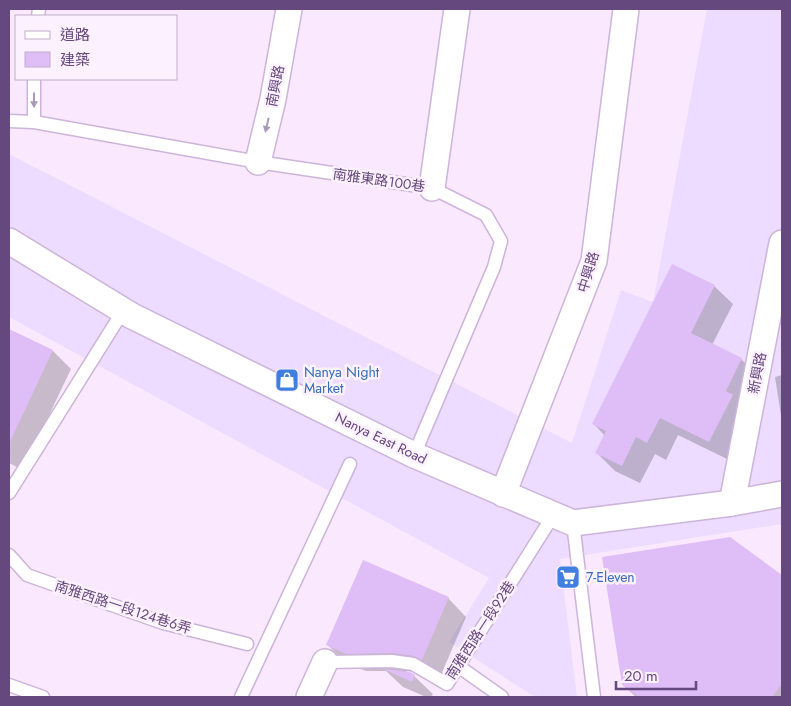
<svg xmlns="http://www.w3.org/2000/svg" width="791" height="706" viewBox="0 0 791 706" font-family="Jost,'Noto Sans TC',sans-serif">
	<rect width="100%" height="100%" fill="#fae9fe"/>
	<polygon fill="#eddcff" points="707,9 782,9 782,524 560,559 577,697 535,697 449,642 489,578 9,317 9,154 572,443 621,290 653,302"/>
	<g fill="#0003">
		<polygon points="714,286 733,304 712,345 741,359 759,377 750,414 727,459 678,435 666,460 655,454 640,483 615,471 597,453 605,436 594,424"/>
		<polygon points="9,330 53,351 71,369 23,470 9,463"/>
		<polygon points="782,375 782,422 775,377"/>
		<polygon points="729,539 782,577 782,697 636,697 623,685"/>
		<polygon points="448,598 466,617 440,677 434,674 406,671 414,676 433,694 431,697 426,697 403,687 386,671 366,671 345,663 327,644"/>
	</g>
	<g fill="#dfbdf7">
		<polygon points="672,264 715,285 691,333 742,358 726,391 733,395 709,442 660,418 647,443 636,437 622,466 595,453 606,431 592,424"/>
		<polygon points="9,329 53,350 9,444"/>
		<polygon points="730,537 782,575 782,684 772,697 639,697 622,685 602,557"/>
		<polygon points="363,560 449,597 422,660 414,656 393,653 346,654 326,645"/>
		<polygon points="383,669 410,672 415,675 412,682"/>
	</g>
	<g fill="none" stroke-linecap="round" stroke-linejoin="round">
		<g stroke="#ccb4da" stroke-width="15">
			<g id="lane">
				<polyline points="38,16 39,9"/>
				<polyline points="9,121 34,122 258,162 432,188 486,215 501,241 494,267 414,455"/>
				<polyline points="34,122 34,79"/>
				<polyline points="9,493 123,311"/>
				<polyline points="573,523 594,697"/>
				<polyline points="9,555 27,575 163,623 247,644"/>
				<polyline points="325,662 392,661 413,664 447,684 554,514"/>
				<polyline points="458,666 502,697"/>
				<polyline points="9,685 43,697"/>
				<polyline points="241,697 350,464"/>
			</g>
		</g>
		<g stroke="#ccb4da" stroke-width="28">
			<g id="street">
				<polyline points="258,162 273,99 289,9"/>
				<polyline points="432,188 457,9"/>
				<polyline points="9,241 132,316 414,455 573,523 732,503 782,494"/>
				<polyline points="503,494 594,261 626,9"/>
				<polyline points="732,503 782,243"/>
				<polyline points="309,697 325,662"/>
			</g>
		</g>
		<use href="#lane" stroke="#fff" stroke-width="12"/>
		<use href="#street" stroke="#fff" stroke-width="25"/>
	</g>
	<defs><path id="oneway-solid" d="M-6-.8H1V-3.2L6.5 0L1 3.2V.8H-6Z" transform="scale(1.25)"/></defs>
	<g fill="#aa9ab8">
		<use href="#oneway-solid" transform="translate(34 100) rotate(90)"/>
		<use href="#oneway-solid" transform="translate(267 125) rotate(103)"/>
	</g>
	<defs>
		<g id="shop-square" transform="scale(1.25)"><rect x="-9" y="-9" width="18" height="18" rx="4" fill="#3f7fe0" stroke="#fcf1ff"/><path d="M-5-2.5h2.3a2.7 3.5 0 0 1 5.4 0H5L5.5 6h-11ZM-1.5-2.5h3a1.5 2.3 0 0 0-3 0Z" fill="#fff"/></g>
		<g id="supermarket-square" transform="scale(1.25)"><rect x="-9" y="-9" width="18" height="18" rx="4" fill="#3f7fe0" stroke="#fcf1ff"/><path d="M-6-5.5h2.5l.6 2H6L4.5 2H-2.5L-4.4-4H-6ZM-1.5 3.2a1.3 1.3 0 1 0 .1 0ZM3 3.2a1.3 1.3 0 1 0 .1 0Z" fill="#fff"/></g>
	</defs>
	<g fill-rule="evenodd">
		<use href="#shop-square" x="287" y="380"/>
		<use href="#supermarket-square" x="568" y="577"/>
	</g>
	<g text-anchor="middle" stroke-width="5" stroke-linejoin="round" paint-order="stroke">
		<g font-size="14" fill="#65487d" stroke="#fcf1ff">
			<text transform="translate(275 86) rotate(-79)" y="5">南興路</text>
			<text transform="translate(379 180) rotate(8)" y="5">南雅東路100巷</text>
			<text transform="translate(588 272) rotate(-73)" y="5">中興路</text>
			<text transform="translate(757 373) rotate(-79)" y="5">新興路</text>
			<text transform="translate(381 438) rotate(26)" y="5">Nanya East Road</text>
			<text transform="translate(123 607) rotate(18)" y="5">南雅西路一段124巷6弄</text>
			<text transform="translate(480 630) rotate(-57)" y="5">南雅西路一段92巷</text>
		</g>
		<g font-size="14" fill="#366cbe" stroke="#fcf1ff" text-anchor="start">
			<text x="304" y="377">Nanya Night<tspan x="304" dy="16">Market</tspan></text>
			<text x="586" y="582">7-Eleven</text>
		</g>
	</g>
	<rect width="791" height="706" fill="none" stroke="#65487d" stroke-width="20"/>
	<rect x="15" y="15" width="162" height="65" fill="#fcf1ff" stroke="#c0adcb"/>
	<rect x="25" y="31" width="25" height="8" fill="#ffffff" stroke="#c0adcb"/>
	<text x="60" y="40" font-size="15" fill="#65487d">道路</text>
	<rect x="25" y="52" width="25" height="15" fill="#dfbdf7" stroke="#c0adcb"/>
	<text x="60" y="65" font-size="15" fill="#65487d">建築</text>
	<path d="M616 681v8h80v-8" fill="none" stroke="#65487d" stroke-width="2.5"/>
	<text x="624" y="681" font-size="15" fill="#65487d" stroke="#fcf1ff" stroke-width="4" paint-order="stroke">20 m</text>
</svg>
